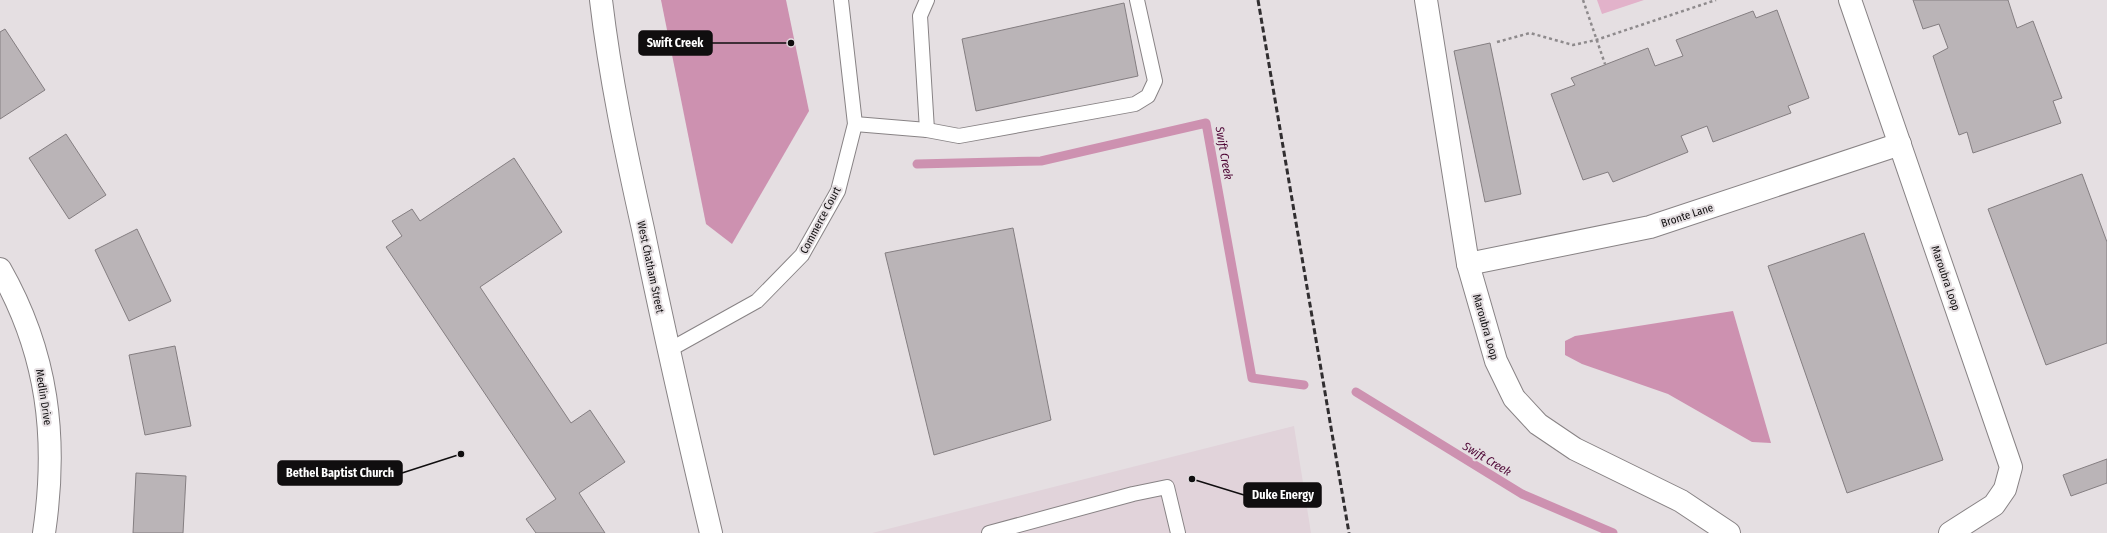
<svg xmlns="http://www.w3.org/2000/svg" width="2107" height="533" viewBox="0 0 2107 533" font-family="'Fira Sans Condensed',sans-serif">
	<rect width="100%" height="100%" fill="#e5dfe2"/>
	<polygon fill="#e1d3da" points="1294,426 1311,533 872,533"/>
	<polygon fill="#e2b2ca" points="1597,0 1644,0 1602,14"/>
	<g fill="#cd91b0">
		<polygon points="661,0 786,0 809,111 732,244 706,224"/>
		<polygon points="1733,311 1771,443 1752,442 1668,394 1582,364 1565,355 1565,341 1575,336"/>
	</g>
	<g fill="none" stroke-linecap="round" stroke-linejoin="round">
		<g stroke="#cd91b0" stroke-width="9">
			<polyline points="917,164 1041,161 1206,123 1252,378 1304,385"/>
			<polyline points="1356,392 1522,494 1613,533"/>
		</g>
	</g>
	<g fill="#bab4b7" stroke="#847e81">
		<polygon points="1913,0 2008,0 2017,28 2033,21 2062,98 2053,101 2061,123 1973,153 1967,132 1959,135 1933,56 1948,48 1939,24 1923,29"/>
		<polygon points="1124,3 1138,76 976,111 962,39"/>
		<polygon points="1777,10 1809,98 1788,106 1791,113 1713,142 1707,126 1681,136 1688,152 1613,182 1608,172 1583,180 1551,94 1575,85 1571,78 1648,48 1655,66 1683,56 1676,40 1753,11 1756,18"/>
		<polygon points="5,29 45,90 0,119 0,32"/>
		<polygon points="1490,43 1521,194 1485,202 1454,51"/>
		<polygon points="66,134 106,195 69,219 29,158"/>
		<polygon points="514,158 562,232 480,287 571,423 590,410 625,462 579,493 605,533 536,533 526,519 556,499 386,247 402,236 392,221 412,209 420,221"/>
		<polygon points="2082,174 2107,242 2107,343 2046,365 1988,209"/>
		<polygon points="1013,228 1051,420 934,455 885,253"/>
		<polygon points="137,229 171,301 129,321 95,250"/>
		<polygon points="1864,233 1943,460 1847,493 1768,266"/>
		<polygon points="175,346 191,426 145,435 129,355"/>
		<polygon points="2107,459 2107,483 2071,496 2063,475"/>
		<polygon points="136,473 186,476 183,533 133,533"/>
	</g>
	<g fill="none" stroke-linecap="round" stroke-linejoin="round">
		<g stroke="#888385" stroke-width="16">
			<g id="lane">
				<polyline points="855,124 927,130 959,136 1135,104 1148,96 1155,81 1137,0"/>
				<polyline points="927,130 920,16 927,0"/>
				<polyline points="669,350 757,301 802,255 838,191 855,124 841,0"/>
				<polyline points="989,533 1133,494 1167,487 1178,533"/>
			</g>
		</g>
		<g stroke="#888385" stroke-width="24">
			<g id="street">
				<polyline points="1426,0 1468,264 1496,361 1514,398 1538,424 1575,449 1681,501 1729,533"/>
				<polyline points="1850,0 2011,467 2005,489 1994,505 1950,533"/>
				<polyline points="1468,264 1650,227 1900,144"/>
				<path d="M0,269C48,353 58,438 44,533"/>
			</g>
		</g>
		<g stroke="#888385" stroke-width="24">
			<path id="secondary" d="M601,0C610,77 626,153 643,229C664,331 687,432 711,533"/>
		</g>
		<g stroke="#8e8a8c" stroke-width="2.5" stroke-dasharray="3 3" stroke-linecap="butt">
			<polyline points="1583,0 1605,64"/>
			<polyline points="1497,42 1530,33 1573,45 1596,40 1716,0"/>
		</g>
		<use href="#lane" stroke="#fff" stroke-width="14"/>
		<use href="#street" stroke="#fff" stroke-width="22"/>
		<use href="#secondary" stroke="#fff" stroke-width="22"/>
		<polyline stroke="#312e30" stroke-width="3" stroke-dasharray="6 3" stroke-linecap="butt" points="1258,0 1349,533"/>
	</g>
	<g text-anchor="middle" stroke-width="4" stroke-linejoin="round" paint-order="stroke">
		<g font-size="11" fill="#100e0f" stroke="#e5dfe2">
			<text transform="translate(1687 215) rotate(-18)" y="4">Bronte Lane</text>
			<text transform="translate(820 220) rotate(-62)" y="4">Commerce Court</text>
			<text transform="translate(651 267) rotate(78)" y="4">West Chatham Street</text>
			<text transform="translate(1946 278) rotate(71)" y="4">Maroubra Loop</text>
			<text transform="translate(1486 327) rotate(74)" y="4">Maroubra Loop</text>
			<text transform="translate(44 397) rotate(81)" y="4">Medlin Drive</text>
		</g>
		<g font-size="12" font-style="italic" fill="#4d0534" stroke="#e5dfe2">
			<text transform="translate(1224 153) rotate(80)" y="4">Swift Creek</text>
			<text transform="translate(1487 459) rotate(31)" y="4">Swift Creek</text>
		</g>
	</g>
	<path fill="none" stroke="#100e0f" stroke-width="1.5" d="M791 43L712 43M461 454L402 473M1192 479L1244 495"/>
	<g fill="#100e0f" stroke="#e5dfe2" stroke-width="1.5">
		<circle cx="791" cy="43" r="4"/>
		<circle cx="461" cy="454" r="4"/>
		<circle cx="1192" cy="479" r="4"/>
	</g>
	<g fill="#100e0f" stroke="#100e0f" stroke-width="1.5">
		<rect x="639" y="31" width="73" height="24" rx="4"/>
		<rect x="278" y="461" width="124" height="24" rx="4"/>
		<rect x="1244" y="483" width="77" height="24" rx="4"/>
	</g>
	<g font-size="12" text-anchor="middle" font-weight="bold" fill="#fff">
		<text x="675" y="47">Swift Creek</text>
		<text x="340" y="477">Bethel Baptist Church</text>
		<text x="1283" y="499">Duke Energy</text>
	</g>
</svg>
